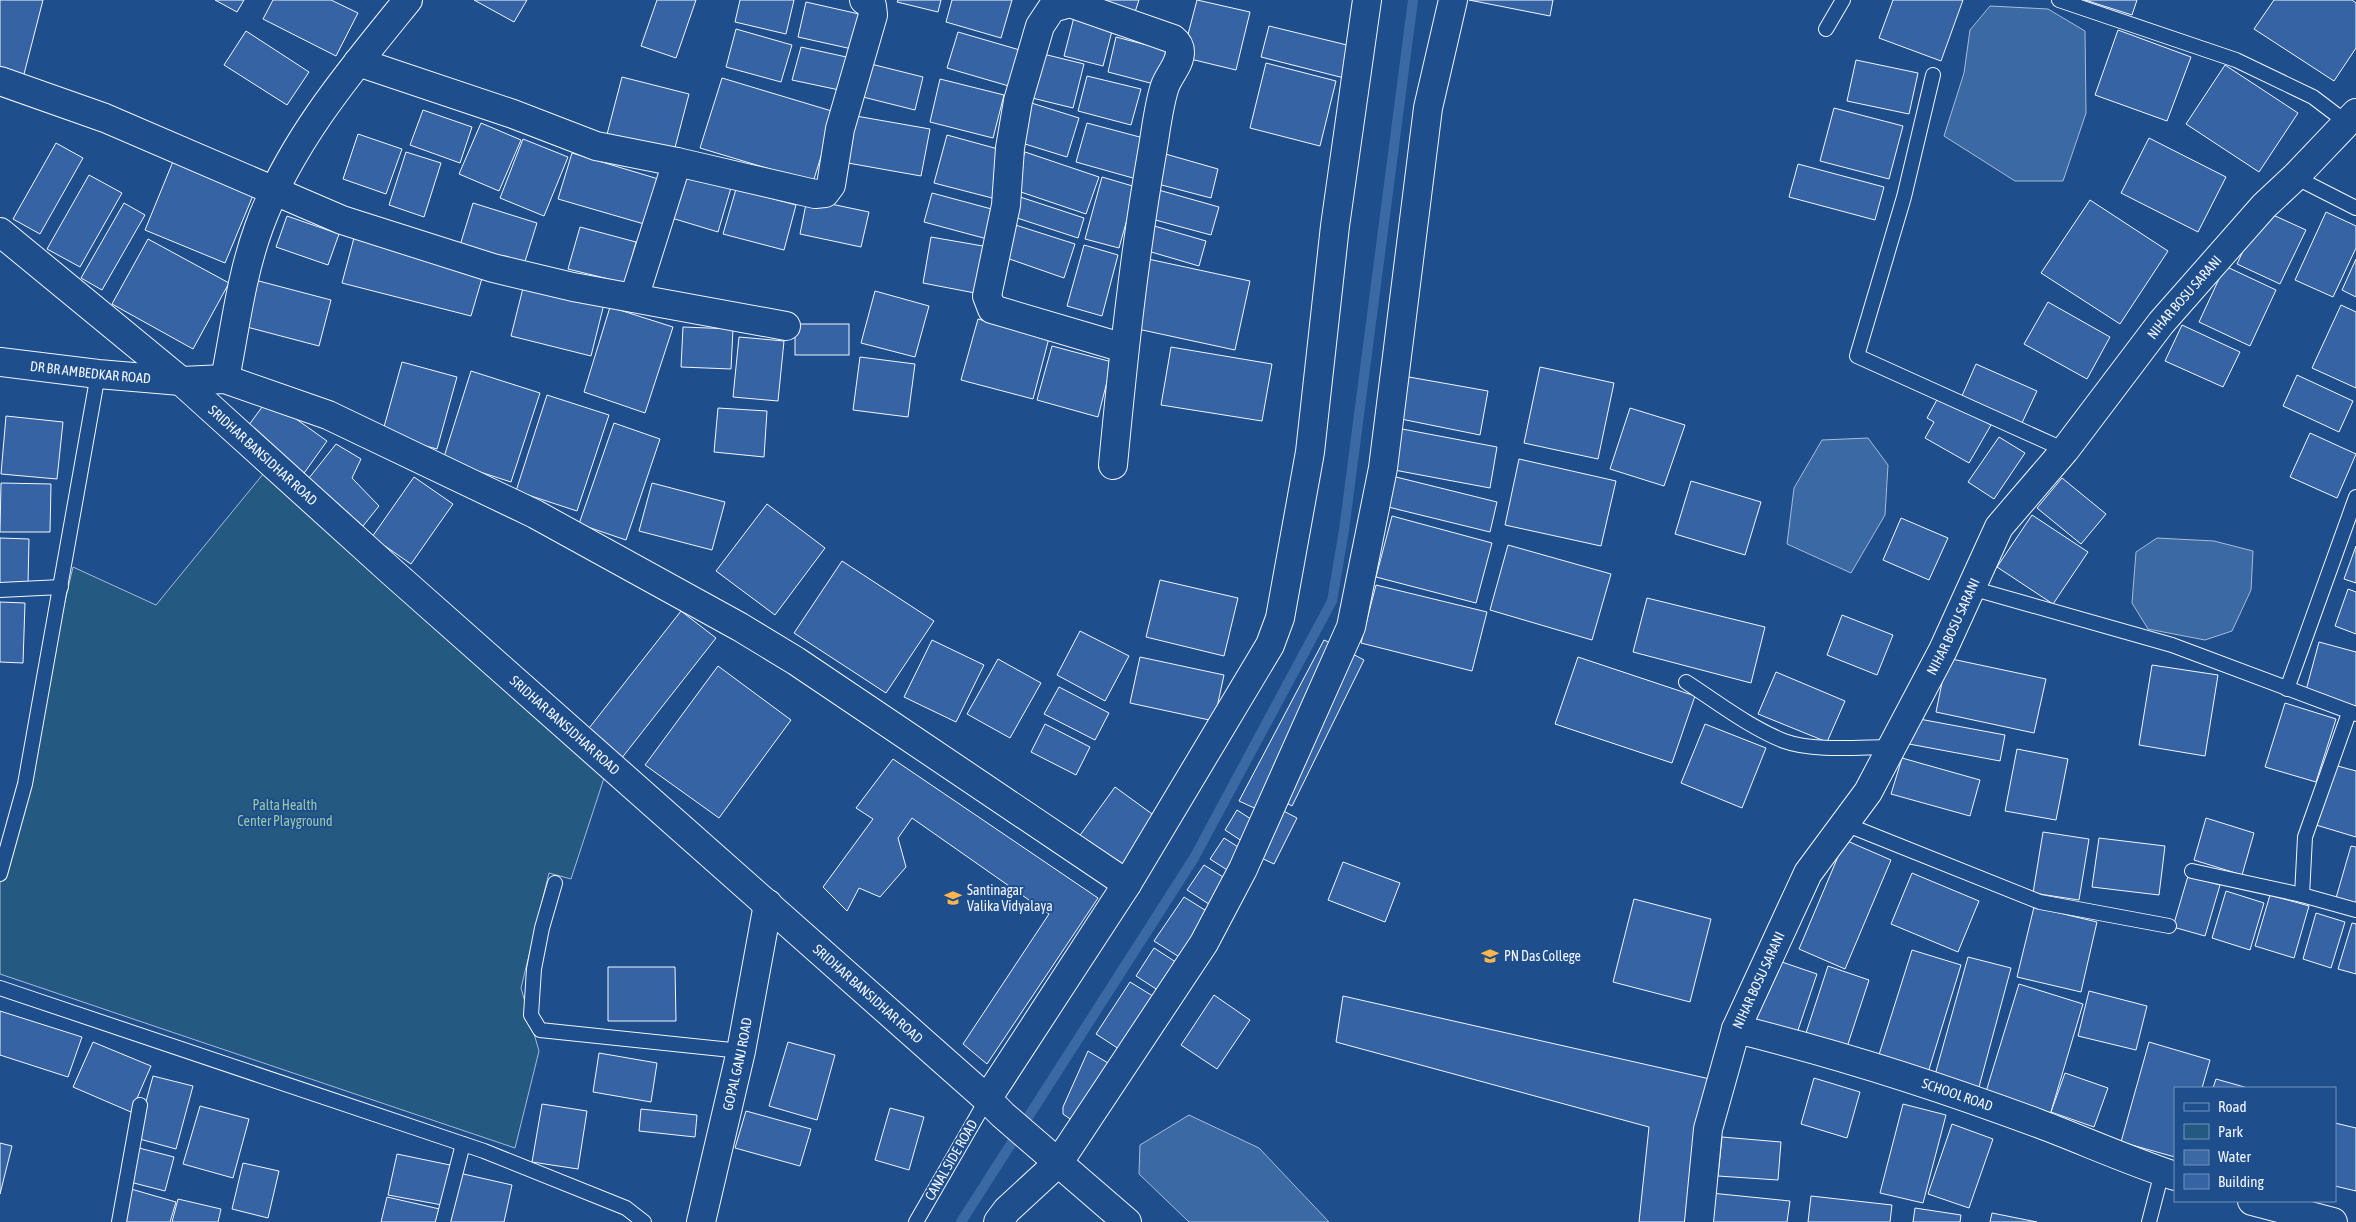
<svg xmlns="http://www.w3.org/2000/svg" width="2356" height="1222" viewBox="0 0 2356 1222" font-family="'Asap Condensed',sans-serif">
	<rect width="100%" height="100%" fill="#1f4e8c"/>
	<polygon fill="#245a82" stroke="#a8bbd7" points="268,468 605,775 571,879 549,873 521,988 539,1051 515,1148 0,974 0,881 73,567 156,605"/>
	<g fill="#3b69a3" stroke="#a8bbd7">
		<polygon points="1990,6 2048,9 2085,31 2086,113 2063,181 2015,181 1944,136 1964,73 1970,30"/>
		<polygon points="1868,438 1888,465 1885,515 1851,573 1787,544 1794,488 1822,440"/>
		<polygon points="2157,538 2214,541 2253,551 2251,590 2232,631 2205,640 2148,629 2132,603 2136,552"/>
		<polygon points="1189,1115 1259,1148 1329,1222 1189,1222 1139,1174 1140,1145"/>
	</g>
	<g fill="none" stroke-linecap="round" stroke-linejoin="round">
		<polyline stroke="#3b69a3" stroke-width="10" points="961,1222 1194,858 1332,601 1344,530 1413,0"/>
	</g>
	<g fill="#3563a3" stroke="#f2f6ff">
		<polygon points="0,0 43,0 23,78 0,72"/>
		<polygon points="215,0 244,0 237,12"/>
		<polygon points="273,0 331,0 358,13 336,56 263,19"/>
		<polygon points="474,0 527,0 514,22"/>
		<polygon points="657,0 696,0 676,58 641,46"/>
		<polygon points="740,0 794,0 786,34 735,22"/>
		<polygon points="898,0 941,0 938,12 897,2"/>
		<polygon points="952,0 1012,0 1001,38 946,22"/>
		<polygon points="1080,0 1139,0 1133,18"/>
		<polygon points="1197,0 1250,12 1236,70 1182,57"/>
		<polygon points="1469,0 1553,0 1550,16"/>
		<polygon points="1893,0 1963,0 1941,61 1879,38"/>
		<polygon points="2085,0 2137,0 2132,15"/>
		<polygon points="2274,0 2352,0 2356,3 2356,48 2334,81 2254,29"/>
		<polygon points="806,2 859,14 852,49 798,37"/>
		<polygon points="1074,17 1113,27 1103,66 1064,56"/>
		<polygon points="1269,26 1351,46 1344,78 1261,57"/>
		<polygon points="736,29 792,45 781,82 726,67"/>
		<polygon points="2118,30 2191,57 2167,121 2095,95"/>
		<polygon points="246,31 309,72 287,105 224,65"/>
		<polygon points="958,32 1030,53 1019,89 947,68"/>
		<polygon points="1116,37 1166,50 1158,85 1108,72"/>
		<polygon points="801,47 851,58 844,91 792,80"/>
		<polygon points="1035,52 1084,64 1073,108 1024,96"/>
		<polygon points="1856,60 1918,73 1909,114 1847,101"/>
		<polygon points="863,62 923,77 915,110 855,95"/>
		<polygon points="1266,63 1336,81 1320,146 1250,128"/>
		<polygon points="2225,65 2298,113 2259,172 2186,124"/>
		<polygon points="1087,76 1141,89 1131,125 1078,111"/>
		<polygon points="622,77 689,94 672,159 605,142"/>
		<polygon points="722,78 835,112 813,182 700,148"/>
		<polygon points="940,79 1004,95 993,138 930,122"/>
		<polygon points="1025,101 1079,118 1067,157 1012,140"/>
		<polygon points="1834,108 1903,126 1889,179 1820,161"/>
		<polygon points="423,110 472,127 460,163 410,145"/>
		<polygon points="856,116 930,129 921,176 848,163"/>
		<polygon points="481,123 521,140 499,191 459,174"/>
		<polygon points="1087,123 1151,140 1140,180 1076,162"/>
		<polygon points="358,134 402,149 386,194 343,179"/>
		<polygon points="947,135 1009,152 996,199 934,183"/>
		<polygon points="2149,138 2226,177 2198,232 2121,193"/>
		<polygon points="523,139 568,157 544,216 500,198"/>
		<polygon points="56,143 83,158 40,234 13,219"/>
		<polygon points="406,152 441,163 424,217 389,205"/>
		<polygon points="1025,152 1099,177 1086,214 1012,189"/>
		<polygon points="572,153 665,181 651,226 558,199"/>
		<polygon points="1162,153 1218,169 1211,198 1154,183"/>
		<polygon points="174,159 254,193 225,263 145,230"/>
		<polygon points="1798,164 1884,187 1875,220 1789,197"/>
		<polygon points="680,166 733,181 718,232 665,216"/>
		<polygon points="89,175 122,193 80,267 47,249"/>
		<polygon points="1102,177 1136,187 1119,248 1085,239"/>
		<polygon points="736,189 796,205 784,250 723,234"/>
		<polygon points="1155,189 1219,207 1211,235 1148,218"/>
		<polygon points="932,193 999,211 991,240 924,222"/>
		<polygon points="1014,195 1084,218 1078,238 1008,215"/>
		<polygon points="807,199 869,212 861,247 800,234"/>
		<polygon points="2090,200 2168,251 2120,324 2041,273"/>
		<polygon points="124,203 145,215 102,290 81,278"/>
		<polygon points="473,203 537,223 522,271 458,252"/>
		<polygon points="2262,210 2306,230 2280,284 2237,264"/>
		<polygon points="2326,212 2356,226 2356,248 2333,297 2295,280"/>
		<polygon points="287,216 339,234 328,265 276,247"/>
		<polygon points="1006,222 1075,244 1064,278 998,255"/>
		<polygon points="1144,223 1206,241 1199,266 1141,249"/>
		<polygon points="580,227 636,242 625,283 568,269"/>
		<polygon points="355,234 485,268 471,316 342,283"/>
		<polygon points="931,237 983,246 975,293 923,283"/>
		<polygon points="148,239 229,283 193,349 112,304"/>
		<polygon points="1084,245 1118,255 1102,316 1067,306"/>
		<polygon points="1148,259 1250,281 1235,350 1133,328"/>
		<polygon points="2356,259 2356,297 2342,290"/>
		<polygon points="2225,266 2276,290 2250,346 2199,322"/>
		<polygon points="255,280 331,300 319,346 243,326"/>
		<polygon points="524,284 604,304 591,356 511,336"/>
		<polygon points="875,291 929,306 915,357 861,343"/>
		<polygon points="2048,302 2110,337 2087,379 2024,344"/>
		<polygon points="2341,305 2356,312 2356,388 2312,368"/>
		<polygon points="610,307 673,327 645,413 584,392"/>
		<polygon points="978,319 1049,338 1033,399 961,380"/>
		<rect x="795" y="324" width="54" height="31"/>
		<polygon points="2182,325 2240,352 2223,387 2165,361"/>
		<polygon points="683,327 733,329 731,369 681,367"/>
		<polygon points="739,337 784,341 778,401 733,397"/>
		<polygon points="1052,346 1112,362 1098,417 1037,400"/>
		<polygon points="1171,347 1272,364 1262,421 1161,405"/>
		<polygon points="860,357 915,364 908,417 853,410"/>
		<polygon points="402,362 457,377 437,449 382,434"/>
		<polygon points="1976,364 2037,391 2021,425 1961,398"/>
		<polygon points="1540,367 1614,383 1598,459 1524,443"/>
		<polygon points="471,371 540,393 511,482 443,460"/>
		<polygon points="2297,375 2353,401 2339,432 2283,406"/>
		<polygon points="1409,377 1488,391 1480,435 1401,419"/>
		<polygon points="547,395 609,415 577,511 516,491"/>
		<polygon points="1939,396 1991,425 1969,463 1925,438 1934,422 1927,418"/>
		<polygon points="268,399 327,441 302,476 243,433"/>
		<polygon points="718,408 767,411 764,457 714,452"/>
		<polygon points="1630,408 1685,425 1664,486 1610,469"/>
		<polygon points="6,416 63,422 57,479 1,474"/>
		<polygon points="614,423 660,439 626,540 579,524"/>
		<polygon points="1397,428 1497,447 1490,488 1389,469"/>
		<polygon points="2310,433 2356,454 2337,498 2290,477"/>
		<polygon points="1999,437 2025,453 1994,499 1968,482"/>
		<polygon points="336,444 361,459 352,478 379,506 363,526 309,478"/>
		<polygon points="1519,459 1616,481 1601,546 1505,525"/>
		<polygon points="1392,476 1497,502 1490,532 1384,506"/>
		<polygon points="414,477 453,504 411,564 372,537"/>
		<polygon points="2062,478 2106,514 2081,544 2037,508"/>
		<polygon points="1691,481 1761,502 1745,555 1675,534"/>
		<polygon points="1,483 51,484 50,532 0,532"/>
		<polygon points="652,483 725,502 712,550 639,531"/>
		<polygon points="767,504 825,548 775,615 716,571"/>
		<polygon points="2032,515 2088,552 2053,604 1997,567"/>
		<polygon points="1392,516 1492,543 1476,603 1376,577"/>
		<polygon points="1901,518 1948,538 1929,580 1883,560"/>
		<polygon points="0,538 29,539 28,584 0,583"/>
		<polygon points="1508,545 1611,574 1592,640 1490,610"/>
		<polygon points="2356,546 2356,583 2344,579"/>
		<polygon points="842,561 934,621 886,693 794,633"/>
		<polygon points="1160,580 1238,598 1224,656 1146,637"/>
		<polygon points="1376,585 1487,612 1472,671 1361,643"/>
		<polygon points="2348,589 2356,592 2356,634 2335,626"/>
		<polygon points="1647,598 1765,627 1751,683 1633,652"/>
		<polygon points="0,602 25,603 23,663 0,662"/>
		<polygon points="681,611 716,638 621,759 586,732"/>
		<polygon points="1842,615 1893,635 1877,675 1827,655"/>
		<polygon points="1080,631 1129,656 1105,701 1057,675"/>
		<polygon points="932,640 984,665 956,722 904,697"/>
		<polygon points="1324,640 1340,647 1261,811 1239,801"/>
		<polygon points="2319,642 2356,652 2356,706 2305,694"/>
		<polygon points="1347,651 1364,660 1292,806 1276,797"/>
		<polygon points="1140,657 1224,675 1214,721 1130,703"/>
		<polygon points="1578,657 1695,696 1672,763 1555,724"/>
		<polygon points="1947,658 2046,679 2034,733 1936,712"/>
		<polygon points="998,659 1041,683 1010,738 967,714"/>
		<polygon points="2152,665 2218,675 2205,756 2139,745"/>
		<polygon points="718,666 791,720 719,818 645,765"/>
		<polygon points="1776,672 1845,701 1827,742 1758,714"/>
		<polygon points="1059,687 1109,713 1095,740 1044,714"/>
		<polygon points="2285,703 2336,719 2316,782 2265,767"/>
		<polygon points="1914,718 2005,735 2000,761 1909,744"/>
		<polygon points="1045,724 1090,747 1076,775 1031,752"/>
		<polygon points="1705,724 1766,748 1742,808 1681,783"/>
		<polygon points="2017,749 2068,759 2056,820 2005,811"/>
		<polygon points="1902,758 1980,780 1970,816 1891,794"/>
		<polygon points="893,759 1098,898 987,1064 963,1044 1049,914 912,818 898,838 906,867 880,897 859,888 847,911 823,887 873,819 856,808"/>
		<polygon points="2334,765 2356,771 2356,837 2316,825"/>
		<polygon points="1115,787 1159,819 1121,870 1078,838"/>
		<polygon points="1274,806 1297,818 1274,864 1251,853"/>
		<polygon points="1237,810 1260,825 1248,845 1225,830"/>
		<polygon points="2206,818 2254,833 2242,875 2194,860"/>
		<polygon points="2043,832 2089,839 2079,900 2033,893"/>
		<polygon points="1224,838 1246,852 1232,873 1210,859"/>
		<polygon points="2099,838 2165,846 2159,895 2092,887"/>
		<polygon points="1845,840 1891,860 1845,969 1799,949"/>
		<polygon points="2351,846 2356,847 2356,904 2336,898"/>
		<polygon points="1343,862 1400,883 1385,922 1328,900"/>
		<polygon points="1204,865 1231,882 1215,908 1187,890"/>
		<polygon points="1912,873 1979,901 1958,952 1891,924"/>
		<polygon points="2188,876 2220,885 2205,936 2173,927"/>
		<polygon points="2226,891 2264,903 2250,950 2212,938"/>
		<polygon points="2270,895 2309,906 2294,958 2255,946"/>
		<polygon points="1184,897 1213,915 1184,960 1154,941"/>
		<polygon points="1634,899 1711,919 1690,1002 1613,982"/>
		<polygon points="2034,907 2097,922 2081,992 2017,977"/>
		<polygon points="2316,913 2345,922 2331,968 2303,959"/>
		<polygon points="2352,923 2356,924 2356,974 2338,969"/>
		<polygon points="1154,948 1182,966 1164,994 1136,976"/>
		<polygon points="1912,950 1961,965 1927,1076 1877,1061"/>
		<polygon points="1968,957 2011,968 1979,1087 1935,1075"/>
		<polygon points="1773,959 1817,974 1795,1039 1751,1024"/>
		<polygon points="1828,966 1869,980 1847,1047 1806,1033"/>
		<polygon points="608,967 675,967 676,1021 608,1021"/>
		<polygon points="1130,982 1156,998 1122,1051 1096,1034"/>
		<polygon points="2019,984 2083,1004 2050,1115 1985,1095"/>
		<polygon points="2089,991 2147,1006 2136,1050 2078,1036"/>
		<polygon points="1214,995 1250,1020 1217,1069 1181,1045"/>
		<polygon points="1343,996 1710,1079 1686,1222 1639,1222 1649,1127 1336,1042"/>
		<polygon points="0,1011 82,1037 68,1077 0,1055"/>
		<polygon points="93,1042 151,1066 131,1112 73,1087"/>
		<polygon points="788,1042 835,1055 817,1120 769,1106"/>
		<polygon points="2149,1042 2210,1060 2202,1088 2175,1088 2175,1157 2121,1142"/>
		<polygon points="1088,1051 1113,1066 1076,1123 1063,1114 1063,1107"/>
		<polygon points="599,1053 657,1063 651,1102 593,1092"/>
		<polygon points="2065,1073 2108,1088 2094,1127 2051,1112"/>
		<polygon points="153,1076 193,1086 176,1149 136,1138"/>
		<polygon points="1814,1078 1860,1092 1847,1138 1801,1124"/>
		<polygon points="2216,1079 2248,1088 2213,1088"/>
		<polygon points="542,1104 587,1111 578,1169 532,1162"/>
		<polygon points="1903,1104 1946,1115 1923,1203 1880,1193"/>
		<polygon points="200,1106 249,1119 233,1178 183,1164"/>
		<polygon points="890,1108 924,1117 909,1170 875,1160"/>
		<polygon points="641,1109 697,1115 695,1137 639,1131"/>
		<polygon points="746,1111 811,1129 800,1166 735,1148"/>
		<polygon points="2335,1123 2356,1128 2356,1191 2335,1186"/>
		<polygon points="1952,1124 1993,1139 1969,1208 1928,1194"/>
		<polygon points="1722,1137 1781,1142 1778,1180 1718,1176"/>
		<polygon points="0,1143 12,1146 0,1194"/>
		<polygon points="139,1148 174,1157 165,1191 130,1182"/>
		<polygon points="397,1154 450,1165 442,1205 388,1195"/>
		<polygon points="243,1163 279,1171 268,1218 232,1209"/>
		<polygon points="459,1173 512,1185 504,1222 448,1222"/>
		<polygon points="131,1189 176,1202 170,1222 122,1222"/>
		<polygon points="1711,1193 1790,1201 1787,1222 1707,1222"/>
		<polygon points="1811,1196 1892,1205 1890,1222 1808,1222"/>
		<polygon points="387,1197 444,1210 441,1222 381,1222"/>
		<polygon points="178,1199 221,1209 218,1222 172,1222"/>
		<polygon points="1915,1208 1961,1215 1960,1222 1913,1222"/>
		<polygon points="1992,1213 2037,1222 1990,1222"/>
	</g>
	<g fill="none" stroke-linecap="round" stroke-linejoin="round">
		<g stroke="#f2f6ff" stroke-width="16">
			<g id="service">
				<polyline points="2059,0 2236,60 2313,97 2346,122"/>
				<polyline points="1826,29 1843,0"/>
				<polyline points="1933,75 1904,197 1857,356 2065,450"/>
				<polyline points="2295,177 2356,208"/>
				<polyline points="1971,588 2172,645 2356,714"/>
				<polyline points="0,590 61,587"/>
				<path d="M1686,682C1717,702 1749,727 1784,741C1814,752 1860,747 1892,747"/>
				<polyline points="2287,689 2356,497"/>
				<polyline points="1845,824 2040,902 2169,926"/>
				<polyline points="2192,871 2302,895 2356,910"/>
				<polyline points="0,874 25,784 98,374"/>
				<polyline points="555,883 542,928 534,969 531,1015 540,1030 741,1051"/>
				<polyline points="2302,895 2305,837 2349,713"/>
				<polyline points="0,988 484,1151 626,1208 644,1222"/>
				<polyline points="119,1222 140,1105"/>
				<polyline points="443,1222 463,1144"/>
				<polyline points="916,1222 987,1099"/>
				<polyline points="2149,1222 2162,1172"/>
			</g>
		</g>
		<g stroke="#f2f6ff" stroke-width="30">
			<g id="minor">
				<polyline points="1071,0 1070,3 1052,8 1040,26 1018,101 1010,148 1006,205 987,296 992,309 1124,348"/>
				<path d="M1070,3L1173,39C1178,43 1180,46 1180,52C1180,64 1169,75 1165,86C1158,107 1156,131 1152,153C1134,256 1123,360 1113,465"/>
				<polyline points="358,62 513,114 596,146 677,162 815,194 825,193 831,185 840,129 873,15 872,6 864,0"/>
				<polyline points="0,81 105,118 342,220 493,268 573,287 786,326"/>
				<polyline points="634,298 677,162"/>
				<path id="s1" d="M0,362L98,374L181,381L225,379L328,415L535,514L740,627L796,661L1127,884"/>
				<path d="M225,379C235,329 241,276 259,227C290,142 351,70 408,0"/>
				<path id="s2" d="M1736,1029C1839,1054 1941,1087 2040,1124C2085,1141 2129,1161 2175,1176"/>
				<polyline points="987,1099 1127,884 1270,645 1280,618 1310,452 1335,226 1367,0"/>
				<polyline points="2252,1201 2333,1222"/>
				<path id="s3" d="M701,1222L741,1051L768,904"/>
				<polyline points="998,1222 1007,1210 1059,1162 1204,943 1243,869 1351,627 1383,468 1428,108 1453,0"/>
				<path id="s4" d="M1699,1222L1708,1129L1736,1029L1808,873L1868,792L1943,650L1999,527L2065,450L2161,323L2264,206L2295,177L2356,113"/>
			</g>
		</g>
		<g stroke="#f2f6ff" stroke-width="30">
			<g id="tertiary">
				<path id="s5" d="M0,232L181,381L392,572L987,1099L1003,1115L1127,1222"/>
			</g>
		</g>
		<use href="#service" stroke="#1f4e8c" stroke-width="14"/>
		<use href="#minor" stroke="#1f4e8c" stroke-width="28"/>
		<use href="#tertiary" stroke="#1f4e8c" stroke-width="28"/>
	</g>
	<defs>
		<g id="school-bare" transform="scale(1.35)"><path d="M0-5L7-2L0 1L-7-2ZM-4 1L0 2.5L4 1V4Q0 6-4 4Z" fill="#ffb74d" stroke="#1f4e8c" stroke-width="2.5" paint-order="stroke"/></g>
		<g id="university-bare" transform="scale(1.35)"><path d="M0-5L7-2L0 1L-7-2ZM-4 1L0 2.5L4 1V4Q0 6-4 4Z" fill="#ffb74d" stroke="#1f4e8c" stroke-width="2.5" paint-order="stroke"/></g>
	</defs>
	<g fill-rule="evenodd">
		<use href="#school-bare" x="953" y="898"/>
		<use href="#university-bare" x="1490" y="956"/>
	</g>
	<g text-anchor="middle" stroke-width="4" stroke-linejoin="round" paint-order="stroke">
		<g font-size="14" fill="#f2f6ff" stroke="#1f4e8c">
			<text dy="5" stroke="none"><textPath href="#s4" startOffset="1061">NIHAR BOSU SARANI</textPath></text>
			<text dy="5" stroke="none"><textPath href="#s1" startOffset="91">DR BR AMBEDKAR ROAD</textPath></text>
			<text dy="5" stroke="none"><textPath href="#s5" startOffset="345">SRIDHAR BANSIDHAR ROAD</textPath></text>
			<text dy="5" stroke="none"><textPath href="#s4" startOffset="656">NIHAR BOSU SARANI</textPath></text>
			<text dy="5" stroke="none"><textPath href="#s5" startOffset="750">SRIDHAR BANSIDHAR ROAD</textPath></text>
			<text dy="5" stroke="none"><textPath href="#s4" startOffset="251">NIHAR BOSU SARANI</textPath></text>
			<text dy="5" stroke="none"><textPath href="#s5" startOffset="1155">SRIDHAR BANSIDHAR ROAD</textPath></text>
			<text dy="5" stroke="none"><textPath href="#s3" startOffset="162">GOPAL GANJ ROAD</textPath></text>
			<text dy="5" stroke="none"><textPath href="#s2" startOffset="231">SCHOOL ROAD</textPath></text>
			<text transform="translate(951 1160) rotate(-60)" y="5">CANAL SIDE ROAD</text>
		</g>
		<g font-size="14" fill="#97c8a6" stroke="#1f4e8c">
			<text x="285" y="810">Palta Health<tspan x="285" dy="16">Center Playground</tspan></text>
		</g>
		<g font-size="14" fill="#f2f6ff" stroke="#1f4e8c" text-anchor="start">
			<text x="967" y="895">Santinagar<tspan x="967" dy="16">Valika Vidyalaya</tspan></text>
			<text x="1504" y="961">PN Das College</text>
		</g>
	</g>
	<rect x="2174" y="1087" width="162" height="115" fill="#1f4e8c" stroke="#7391ba"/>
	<rect x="2184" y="1103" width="25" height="8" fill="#1f4e8c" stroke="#7391ba"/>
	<text x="2218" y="1112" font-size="15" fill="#f2f6ff">Road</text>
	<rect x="2184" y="1124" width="25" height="15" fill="#245a82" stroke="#7391ba"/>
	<text x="2218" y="1137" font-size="15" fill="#f2f6ff">Park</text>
	<rect x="2184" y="1150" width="25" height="15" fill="#3b69a3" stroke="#7391ba"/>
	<text x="2218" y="1162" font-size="15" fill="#f2f6ff">Water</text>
	<rect x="2184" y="1174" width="25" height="15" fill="#3563a3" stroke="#7391ba"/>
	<text x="2218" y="1187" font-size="15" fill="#f2f6ff">Building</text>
</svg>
